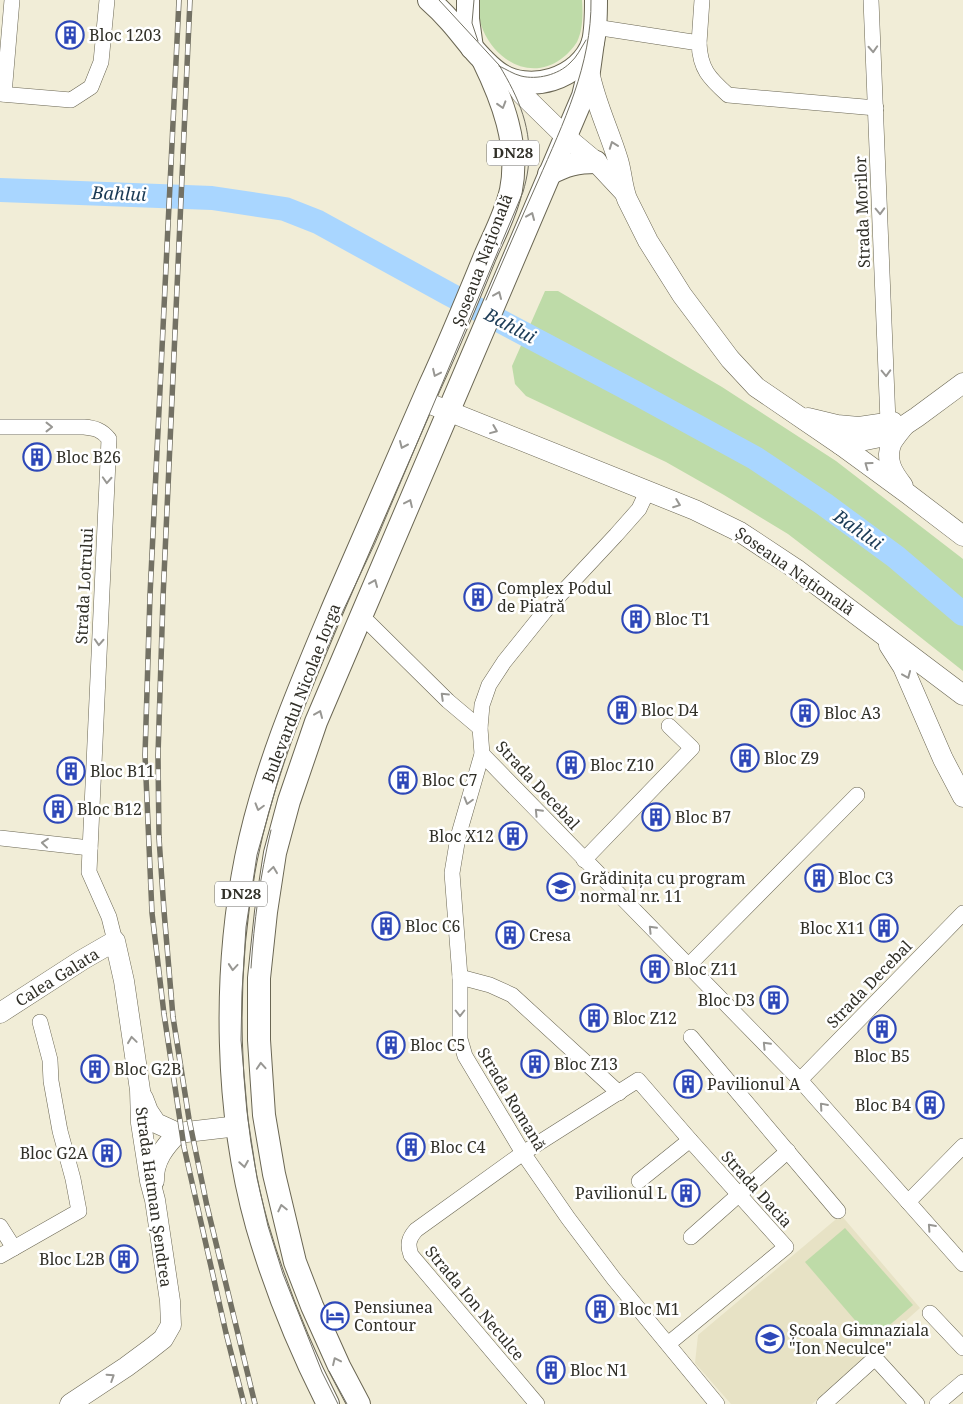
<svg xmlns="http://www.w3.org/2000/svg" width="963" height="1404" viewBox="0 0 963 1404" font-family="'Noto Serif',serif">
	<rect width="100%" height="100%" fill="#f1edd7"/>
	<polygon fill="#e7e2c5" points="841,1215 920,1308 812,1404 731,1404 695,1363 698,1335"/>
	<g fill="#bedba8">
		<path d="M480,0H582C583,13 583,30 577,42C573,48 567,55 561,59C531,81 496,61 483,30C479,21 478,9 480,0Z"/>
		<polygon points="545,291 558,291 722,387 836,461 963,559 963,671 866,594 788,534 724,495 666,462 526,396 515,384 512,366"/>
		<polygon points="845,1228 913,1305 872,1340 805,1262"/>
	</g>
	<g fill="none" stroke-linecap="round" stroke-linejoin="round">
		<polyline stroke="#a9d6ff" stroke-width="24" points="0,190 212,198 285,209 318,222 449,294 636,393 755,458 824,504 896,557 963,614"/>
		<g stroke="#6a6653" stroke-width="16">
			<g id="street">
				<polyline points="871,0 888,422"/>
				<path d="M595,27L699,43C700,69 709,78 728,95L876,108"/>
				<polyline points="699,43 702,0"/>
				<polyline points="0,94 71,100 91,87 101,62 107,0"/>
				<polyline points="4,94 12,0"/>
				<path d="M0,427H84C95,428 102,430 109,439L89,872L109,917L115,941"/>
				<polyline points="647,492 639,509 616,535 545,611 504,662 489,685 482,705 480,728 482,754 458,837 452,873 460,977 460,1039 465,1056 523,1153 568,1218 614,1279 717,1404"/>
				<polyline points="359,619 369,623 448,701 480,728"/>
				<polyline points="482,754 800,1080 963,1264"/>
				<polyline points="0,838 90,848"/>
				<polyline points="584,860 692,748 669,726"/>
				<polyline points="688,966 857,795"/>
				<polyline points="460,977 490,985 512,995 619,1093"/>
				<polyline points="691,1037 838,1211"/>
				<polyline points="800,1080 963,913"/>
				<polyline points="639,1181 690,1140"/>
				<polyline points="908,1202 963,1146"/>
				<polyline points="0,1226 14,1248"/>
				<polyline points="691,1237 788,1151"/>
				<polyline points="0,1256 79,1211 73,1179 60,1131 51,1081 50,1060 40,1022"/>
				<polyline points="930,1313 963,1348"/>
				<path d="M537,1404L411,1255C407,1244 409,1238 416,1230L523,1153L638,1080L690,1140L786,1247L668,1344"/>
				<polyline points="824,1404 875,1358 917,1404"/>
				<polyline points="937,1404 963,1382"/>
			</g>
		</g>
		<g stroke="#6a6653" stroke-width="21">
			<g id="secondary">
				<path d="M589,71C595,103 609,130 618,160C622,173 622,186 627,199L648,241L682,295L730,359L756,387L841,445L908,494L963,536"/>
				<polyline points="514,81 522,94 566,137 596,162 624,192"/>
				<polyline points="423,401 695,510 740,532 796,569 963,695"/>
				<polyline points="808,418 837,425 859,427 893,422"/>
				<polyline points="841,445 890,435 917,417 963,383"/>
				<path d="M903,486C893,473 884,460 892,442C895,437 900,431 904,426"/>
				<polyline points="889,645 903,667 943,759 963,797"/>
				<polyline points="0,1013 82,960 115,941 124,981 140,1090 141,1123 150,1181 155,1200 170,1301 171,1325 163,1339 149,1350 126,1367 70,1404"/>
				<polyline points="143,1098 148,1111 156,1123 178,1133 238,1126"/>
				<path d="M154,1181C153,1161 165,1146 178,1133"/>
			</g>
		</g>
		<g stroke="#6a6653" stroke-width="24">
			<g id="primary">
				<path d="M429,0C437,7 444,14 451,22C466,39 478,58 497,72C528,95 581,79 593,42C596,29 596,13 596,0"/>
				<polyline points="468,0 468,19 472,48"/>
				<path d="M549,174C566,165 577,162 596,162"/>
				<path d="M328,1404C299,1347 275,1288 257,1226C225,1111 223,974 246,858C264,769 300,686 335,603C366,531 397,459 429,387C449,344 467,300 485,256C494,235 506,213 511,190C520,145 502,99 483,60"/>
				<polyline points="359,1404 339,1366 312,1306 295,1262 274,1174 264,1115 259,1040 259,978 266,912 275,853 289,801 316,722 583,96 589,71 593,42"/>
			</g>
		</g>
		<use href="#street" stroke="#fff" stroke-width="15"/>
		<use href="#secondary" stroke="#fff" stroke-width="20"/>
		<use href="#primary" stroke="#fff" stroke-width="22"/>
		<g stroke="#737164" stroke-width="1">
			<polyline points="474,0 472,23 478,41"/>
			<path d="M499,66C506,69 513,74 521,76C537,80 558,75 570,63C577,57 581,48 586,40"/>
			<path d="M486,300C503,261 520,221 538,181C563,124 592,64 591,0"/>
			<path d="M251,968C254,922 260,876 271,830"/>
			<polyline points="329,1371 347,1404"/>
			<path d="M338,1404L322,1372L283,1274L268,1226L257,1178L248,1119L241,1040L242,992L246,927L257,855L277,784L297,719L343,611L375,543L523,192C525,185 527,177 528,169C533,130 519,98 499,65L439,0"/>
		</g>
		<g stroke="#737164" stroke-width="5.5">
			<g id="rail">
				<polyline points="179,0 150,595 145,755 152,913 164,1014 184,1147 226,1333 244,1404"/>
				<polyline points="190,0 163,598 158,755 159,838 164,911 173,1017 189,1119 207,1206 255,1404"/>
			</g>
		</g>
		<use href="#rail" stroke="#fff" stroke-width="4" stroke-dasharray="11" stroke-linecap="butt"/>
	</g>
	<defs><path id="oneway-chevron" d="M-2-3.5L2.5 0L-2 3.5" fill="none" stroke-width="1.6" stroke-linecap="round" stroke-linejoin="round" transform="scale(1.25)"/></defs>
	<g stroke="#989793">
		<use href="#oneway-chevron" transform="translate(873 49) rotate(87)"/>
		<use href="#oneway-chevron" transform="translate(502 105) rotate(73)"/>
		<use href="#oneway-chevron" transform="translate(613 145) rotate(-110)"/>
		<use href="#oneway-chevron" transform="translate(880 211) rotate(88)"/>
		<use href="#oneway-chevron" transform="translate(531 216) rotate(-67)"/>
		<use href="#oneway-chevron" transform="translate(498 295) rotate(-67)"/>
		<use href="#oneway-chevron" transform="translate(436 373) rotate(115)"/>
		<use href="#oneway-chevron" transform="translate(886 373) rotate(88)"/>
		<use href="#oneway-chevron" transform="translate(49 427)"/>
		<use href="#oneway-chevron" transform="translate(494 430) rotate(22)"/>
		<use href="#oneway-chevron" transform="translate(403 445) rotate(114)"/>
		<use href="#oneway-chevron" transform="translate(868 465) rotate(-144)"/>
		<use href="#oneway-chevron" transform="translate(107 480) rotate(93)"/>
		<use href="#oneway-chevron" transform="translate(409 503) rotate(-65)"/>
		<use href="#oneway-chevron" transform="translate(677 504) rotate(21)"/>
		<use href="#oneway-chevron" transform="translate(374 583) rotate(-67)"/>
		<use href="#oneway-chevron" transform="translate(99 642) rotate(93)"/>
		<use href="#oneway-chevron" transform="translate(907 675) rotate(67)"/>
		<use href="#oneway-chevron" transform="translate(444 696) rotate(-136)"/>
		<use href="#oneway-chevron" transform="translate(319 714) rotate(-67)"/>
		<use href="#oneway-chevron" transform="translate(468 801) rotate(106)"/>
		<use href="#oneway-chevron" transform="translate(259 807) rotate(106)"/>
		<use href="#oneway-chevron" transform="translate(538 812) rotate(-134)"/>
		<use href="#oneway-chevron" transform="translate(45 843) rotate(-174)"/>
		<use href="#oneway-chevron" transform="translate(273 870) rotate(-82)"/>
		<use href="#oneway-chevron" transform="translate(652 929) rotate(-134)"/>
		<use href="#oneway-chevron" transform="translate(233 967) rotate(95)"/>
		<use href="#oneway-chevron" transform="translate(460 1013) rotate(90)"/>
		<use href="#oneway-chevron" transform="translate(132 1040) rotate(-98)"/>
		<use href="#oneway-chevron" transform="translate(766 1045) rotate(-134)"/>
		<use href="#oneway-chevron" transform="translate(261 1066) rotate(-94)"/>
		<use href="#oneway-chevron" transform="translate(823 1106) rotate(-131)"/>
		<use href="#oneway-chevron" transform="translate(244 1164) rotate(81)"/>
		<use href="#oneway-chevron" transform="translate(282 1208) rotate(-103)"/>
		<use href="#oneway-chevron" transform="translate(931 1227) rotate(-132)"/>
		<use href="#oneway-chevron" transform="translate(336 1361) rotate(-115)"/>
		<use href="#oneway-chevron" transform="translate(111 1377) rotate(-33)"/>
	</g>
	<defs>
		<g id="building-ring" transform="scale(1.4375)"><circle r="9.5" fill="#fff" stroke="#2e48b8" stroke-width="1.5"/><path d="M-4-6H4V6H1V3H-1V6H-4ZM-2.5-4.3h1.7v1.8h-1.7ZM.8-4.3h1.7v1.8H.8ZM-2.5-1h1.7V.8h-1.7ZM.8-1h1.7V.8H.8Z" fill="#2e48b8"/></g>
		<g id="school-ring" transform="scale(1.4375)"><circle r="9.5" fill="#fff" stroke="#2e48b8" stroke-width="1.5"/><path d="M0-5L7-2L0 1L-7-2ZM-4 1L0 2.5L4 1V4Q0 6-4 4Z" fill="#2e48b8"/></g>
		<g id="hotel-ring" transform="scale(1.4375)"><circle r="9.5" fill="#fff" stroke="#2e48b8" stroke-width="1.5"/><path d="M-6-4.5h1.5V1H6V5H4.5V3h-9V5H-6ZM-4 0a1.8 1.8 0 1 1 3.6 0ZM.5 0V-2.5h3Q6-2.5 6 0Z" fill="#2e48b8"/></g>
	</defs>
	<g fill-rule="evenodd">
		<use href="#building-ring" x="70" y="35"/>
		<use href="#building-ring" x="37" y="457"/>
		<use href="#building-ring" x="478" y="597"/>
		<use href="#building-ring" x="636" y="619"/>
		<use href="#building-ring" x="622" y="710"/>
		<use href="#building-ring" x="805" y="713"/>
		<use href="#building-ring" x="745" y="758"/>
		<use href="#building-ring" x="571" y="765"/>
		<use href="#building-ring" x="71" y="771"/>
		<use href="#building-ring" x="403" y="780"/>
		<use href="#building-ring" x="58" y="809"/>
		<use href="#building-ring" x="656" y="817"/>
		<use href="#building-ring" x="513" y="836"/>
		<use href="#building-ring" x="819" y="878"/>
		<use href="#school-ring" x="561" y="887"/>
		<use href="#building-ring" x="386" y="926"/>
		<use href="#building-ring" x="884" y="928"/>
		<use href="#building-ring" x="510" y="935"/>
		<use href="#building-ring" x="655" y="969"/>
		<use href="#building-ring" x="774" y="1000"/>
		<use href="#building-ring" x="594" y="1018"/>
		<use href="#building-ring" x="882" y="1029"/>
		<use href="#building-ring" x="391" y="1045"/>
		<use href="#building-ring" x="535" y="1064"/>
		<use href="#building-ring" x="95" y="1069"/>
		<use href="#building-ring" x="688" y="1084"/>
		<use href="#building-ring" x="930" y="1105"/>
		<use href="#building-ring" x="411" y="1147"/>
		<use href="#building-ring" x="107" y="1153"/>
		<use href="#building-ring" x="686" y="1193"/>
		<use href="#building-ring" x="124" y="1259"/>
		<use href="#building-ring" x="600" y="1309"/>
		<use href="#hotel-ring" x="335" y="1316"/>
		<use href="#school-ring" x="770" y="1339"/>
		<use href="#building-ring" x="551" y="1370"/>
	</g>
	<g text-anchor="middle" stroke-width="5" stroke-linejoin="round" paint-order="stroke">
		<g fill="#fff" stroke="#6e6d68" stroke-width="1">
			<rect x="487" y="140.5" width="52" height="25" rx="4"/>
			<rect x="215" y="881.5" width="52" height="25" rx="4"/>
		</g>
		<g font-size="15" font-weight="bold" fill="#302f27">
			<text x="513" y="158">DN28</text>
			<text x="241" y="899">DN28</text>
		</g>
		<g font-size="16" fill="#302f27" stroke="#fff" text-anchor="start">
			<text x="89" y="41">Bloc 1203</text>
			<text x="56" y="463">Bloc B26</text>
			<text x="497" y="594">Complex Podul<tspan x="497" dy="18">de Piatră</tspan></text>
			<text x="655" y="625">Bloc T1</text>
			<text x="641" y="716">Bloc D4</text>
			<text x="824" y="719">Bloc A3</text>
			<text x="764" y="764">Bloc Z9</text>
			<text x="590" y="771">Bloc Z10</text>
			<text x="90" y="777">Bloc B11</text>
			<text x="422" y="786">Bloc C7</text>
			<text x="77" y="815">Bloc B12</text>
			<text x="675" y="823">Bloc B7</text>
			<text x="494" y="842" text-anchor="end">Bloc X12</text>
			<text x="580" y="884">Grădinița cu program<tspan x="580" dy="18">normal nr. 11</tspan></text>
			<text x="838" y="884">Bloc C3</text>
			<text x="405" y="932">Bloc C6</text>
			<text x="865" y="934" text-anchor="end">Bloc X11</text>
			<text x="529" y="941">Cresa</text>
			<text x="674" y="975">Bloc Z11</text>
			<text x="755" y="1006" text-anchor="end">Bloc D3</text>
			<text x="613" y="1024">Bloc Z12</text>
			<text x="410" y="1051">Bloc C5</text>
			<text x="882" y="1062" text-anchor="middle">Bloc B5</text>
			<text x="554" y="1070">Bloc Z13</text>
			<text x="114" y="1075">Bloc G2B</text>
			<text x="707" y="1090">Pavilionul A</text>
			<text x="911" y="1111" text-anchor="end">Bloc B4</text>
			<text x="430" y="1153">Bloc C4</text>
			<text x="88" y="1159" text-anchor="end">Bloc G2A</text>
			<text x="667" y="1199" text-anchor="end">Pavilionul L</text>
			<text x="105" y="1265" text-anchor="end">Bloc L2B</text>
			<text x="354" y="1313">Pensiunea<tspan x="354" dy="18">Contour</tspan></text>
			<text x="619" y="1315">Bloc M1</text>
			<text x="789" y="1336">Școala Gimnaziala<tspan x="789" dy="18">"Ion Neculce"</tspan></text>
			<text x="570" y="1376">Bloc N1</text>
		</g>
		<g font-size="16" fill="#302f27" stroke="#fff">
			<text transform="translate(862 212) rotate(-92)" y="6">Strada Morilor</text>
			<text transform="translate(482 260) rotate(-69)" y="6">Șoseaua Națională</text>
			<text transform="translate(795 571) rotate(35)" y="6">Șoseaua Națională</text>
			<text transform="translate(84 586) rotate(-87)" y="6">Strada Lotrului</text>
			<text transform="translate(301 693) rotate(-69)" y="6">Bulevardul Nicolae Iorga</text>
			<text transform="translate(538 785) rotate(47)" y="6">Strada Decebal</text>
			<text transform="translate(57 977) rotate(-32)" y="6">Calea Galata</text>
			<text transform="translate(869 984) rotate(-46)" y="6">Strada Decebal</text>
			<text transform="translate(512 1099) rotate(59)" y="6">Strada Romană</text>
			<text transform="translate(757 1189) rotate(48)" y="6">Strada Dacia</text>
			<text transform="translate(154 1197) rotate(82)" y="6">Strada Hatman Șendrea</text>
			<text transform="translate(475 1303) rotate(50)" y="6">Strada Ion Neculce</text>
		</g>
		<g font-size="18" font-style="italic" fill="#1b3b56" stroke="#fff">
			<text transform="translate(119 194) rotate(2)" y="6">Bahlui</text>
			<text transform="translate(510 326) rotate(28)" y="6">Bahlui</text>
			<text transform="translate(858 530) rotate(35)" y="6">Bahlui</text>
		</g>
	</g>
</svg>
